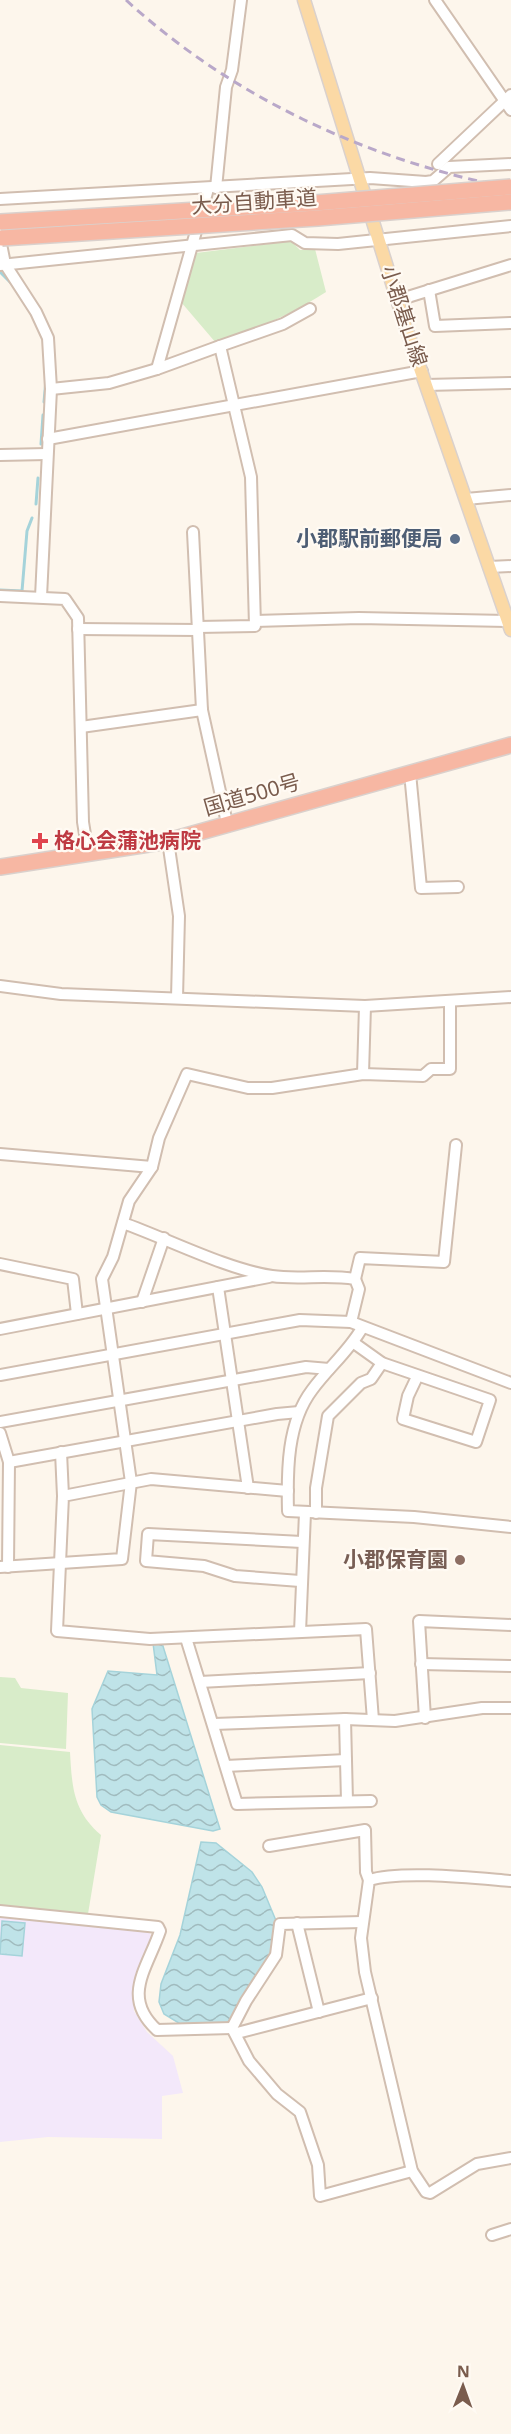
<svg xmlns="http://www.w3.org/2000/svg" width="511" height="2434" viewBox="0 0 511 2434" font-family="'Noto Sans','Noto Sans JP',sans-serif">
	<defs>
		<pattern id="water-waves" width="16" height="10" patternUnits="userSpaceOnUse" patternTransform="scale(1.5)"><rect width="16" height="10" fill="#bfe3e8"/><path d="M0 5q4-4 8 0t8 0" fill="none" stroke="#a0bbbe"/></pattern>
	</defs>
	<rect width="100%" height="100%" fill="#fdf6ec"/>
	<polygon fill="#f3e8fa" points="0,1915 147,1930 151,1935 151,1944 135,1980 134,2011 147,2032 173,2056 183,2093 162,2096 162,2139 48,2137 0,2142"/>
	<g fill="#d8ecc9">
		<path d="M291,241L300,250L315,249L326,292C291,315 256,329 216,343L181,302L196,253Z"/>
		<polygon points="0,1677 15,1678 21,1688 68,1693 66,1749 0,1743"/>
		<path d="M0,1745L70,1752C72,1787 73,1811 101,1835L88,1914L0,1906Z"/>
	</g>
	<g fill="url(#water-waves)" stroke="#a5d3da" stroke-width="1.5">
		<polygon points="153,1643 162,1643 220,1829 213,1831 111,1812 101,1805 97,1797 92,1709 108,1671 157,1675"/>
		<polygon points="201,1842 216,1843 252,1872 262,1887 277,1923 272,1954 249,1987 235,2019 228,2023 182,2025 164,2014 159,2002 161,1984 180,1935"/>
		<polygon points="2,1921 25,1923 22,1956 0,1954"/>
	</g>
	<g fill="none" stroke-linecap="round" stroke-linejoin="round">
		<g stroke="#a5d3da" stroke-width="3">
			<polyline points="0,272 11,283"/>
			<polyline points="44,402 46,380"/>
			<polyline points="41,444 43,415"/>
			<polyline points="36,504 38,478"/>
			<polyline points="0,590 22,591 27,531 32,518"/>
		</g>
		<g stroke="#d1beb0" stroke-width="14">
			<g id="minor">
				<polyline points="435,0 511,110"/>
				<polyline points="438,164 511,95"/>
				<polyline points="216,188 226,87 232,70 241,0"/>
				<polyline points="0,199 370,178 426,182 433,181 449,167 511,164"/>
				<polyline points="0,239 5,264 36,312 48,338 51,389 41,597"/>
				<polyline points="0,265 292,235 305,243 338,244 511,226"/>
				<polyline points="429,290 435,326 511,323"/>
				<polyline points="398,300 511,265"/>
				<polyline points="220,346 283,324 310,309"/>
				<polyline points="426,385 511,383"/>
				<polyline points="51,389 109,383 157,369"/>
				<polyline points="48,439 422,371"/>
				<polyline points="0,455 47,454"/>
				<polyline points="466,499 511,495"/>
				<polyline points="193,532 202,710 227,823"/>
				<polyline points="489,567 511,566"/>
				<polyline points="0,596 65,599 78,618 83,822 88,853"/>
				<polyline points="255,621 359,618 507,621"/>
				<polyline points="198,627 255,626 251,477 220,346 157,369 208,189"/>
				<polyline points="78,629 198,630"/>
				<polyline points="81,727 202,710"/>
				<polyline points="410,773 421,888 458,887"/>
				<polyline points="168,841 179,916 177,998"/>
				<polyline points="0,986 61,994 365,1006 511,997"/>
				<polyline points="363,1074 365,1006"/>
				<polyline points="0,1154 152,1167"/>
				<path d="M123,1223C168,1239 226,1269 272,1276C299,1280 327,1274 355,1279L359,1289L351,1322"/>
				<polyline points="0,1264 73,1279 77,1314"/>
				<polyline points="355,1279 360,1258 444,1262 456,1145"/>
				<polyline points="218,1287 248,1488"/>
				<polyline points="142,1302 164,1238"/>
				<path d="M362,1328C349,1351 328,1368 312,1390C287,1423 287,1471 288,1511L414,1517L511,1527"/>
				<polyline points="0,1329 269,1277"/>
				<polyline points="354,1343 382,1363 490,1400 476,1442 403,1419 408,1396 417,1377"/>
				<polyline points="0,1375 300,1320 351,1322 511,1383"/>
				<polyline points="0,1422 306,1367 329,1369"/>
				<polyline points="0,1433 9,1462 8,1567"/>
				<polyline points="61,1452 63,1496"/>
				<polyline points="9,1462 277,1414 299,1412"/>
				<polyline points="288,1491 151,1479 63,1496 57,1631 150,1639 366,1629 373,1720"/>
				<polyline points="316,1513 316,1488 328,1416 361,1383 371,1379 382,1363"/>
				<polyline points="0,1567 122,1559 131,1482 102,1279 113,1257 129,1201 152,1167 159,1138 187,1074 248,1088 272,1088 363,1074 423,1076 431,1069 450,1069 450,1003"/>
				<polyline points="300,1581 235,1576 204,1566 146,1561 148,1534 302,1542"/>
				<polyline points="300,1632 305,1513"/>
				<polyline points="186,1638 237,1804 371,1801"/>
				<polyline points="421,1664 511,1666"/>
				<polyline points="200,1682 370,1673"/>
				<polyline points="425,1718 419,1621 511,1625"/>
				<polyline points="345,1719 347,1801"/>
				<polyline points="214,1724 345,1719 395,1721 482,1708 511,1708"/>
				<polyline points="226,1766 346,1760"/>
				<polyline points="269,1846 365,1830 366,1872 369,1880"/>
				<path d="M511,1881C474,1878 402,1870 369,1880L361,1938L365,1972L412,2171L426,2192L430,2193L477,2164L511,2158"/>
				<path d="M0,1911L158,1927L160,1931C147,1969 121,1997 157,2030L232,2028"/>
				<polyline points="297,1923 319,2012"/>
				<polyline points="232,2028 249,2061 277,2094 300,2112 318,2165 320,2196 412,2171"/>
				<polyline points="232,2028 246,2001 276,1955 280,1924 362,1922"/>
				<polyline points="237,2033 372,1998"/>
				<polyline points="492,2235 511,2229"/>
			</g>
		</g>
		<g stroke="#dad1cd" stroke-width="15">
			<polyline id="major" points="304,0 405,325 511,630"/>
		</g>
		<g stroke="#dad1cd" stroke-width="18">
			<polyline id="highway" points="0,867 168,841 511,745"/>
		</g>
		<use href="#minor" stroke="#fff" stroke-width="10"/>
		<use href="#major" stroke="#fbd9a5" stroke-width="12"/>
		<use href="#highway" stroke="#f7b7a3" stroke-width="15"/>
		<path stroke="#b9a8c9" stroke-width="3" stroke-dasharray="9 6" stroke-linecap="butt" d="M126,0C233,98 370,161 511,188"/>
		<g stroke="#dad1cd" stroke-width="18" stroke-linecap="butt">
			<g id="highway-bridge">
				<polyline points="0,222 315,203 511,187"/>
				<polyline points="2,238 318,218 511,202"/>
			</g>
		</g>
		<use href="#highway-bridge" stroke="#f7b7a3" stroke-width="15"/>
	</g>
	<circle fill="#5c6f8a" stroke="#fffaf3" stroke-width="2" cx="455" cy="539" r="6"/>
	<path fill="#e0444e" stroke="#fffaf3" stroke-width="2" d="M37 832h6v6h6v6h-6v6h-6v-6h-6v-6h6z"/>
	<circle fill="#8d6e63" stroke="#fffaf3" stroke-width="2" cx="460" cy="1560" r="6"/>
	<g text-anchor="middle" stroke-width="4.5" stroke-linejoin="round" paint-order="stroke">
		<g font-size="21" fill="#7a5c4d" stroke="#fffaf3">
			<text transform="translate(254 202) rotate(-4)" y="7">大分自動車道</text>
			<text transform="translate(404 316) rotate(72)" y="7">小郡基山線</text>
			<text transform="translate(252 795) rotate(-16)" y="7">国道500号</text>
		</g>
		<g font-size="21" font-weight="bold" fill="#4e5e75" stroke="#fffaf3" text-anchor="end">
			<text x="443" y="546">小郡駅前郵便局</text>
		</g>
		<g font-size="21" font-weight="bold" fill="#be3a42" stroke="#fffaf3" text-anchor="start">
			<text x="54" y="848">格心会蒲池病院</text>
		</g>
		<g font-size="21" font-weight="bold" fill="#785e54" stroke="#fffaf3" text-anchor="end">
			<text x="448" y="1567">小郡保育園</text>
		</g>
	</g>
	<g transform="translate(463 2386) rotate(1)" stroke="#fffaf3" stroke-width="4.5" paint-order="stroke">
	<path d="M0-4.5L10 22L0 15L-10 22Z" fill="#7a5c4d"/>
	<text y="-9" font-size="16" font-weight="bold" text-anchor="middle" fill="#7a5c4d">N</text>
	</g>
</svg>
